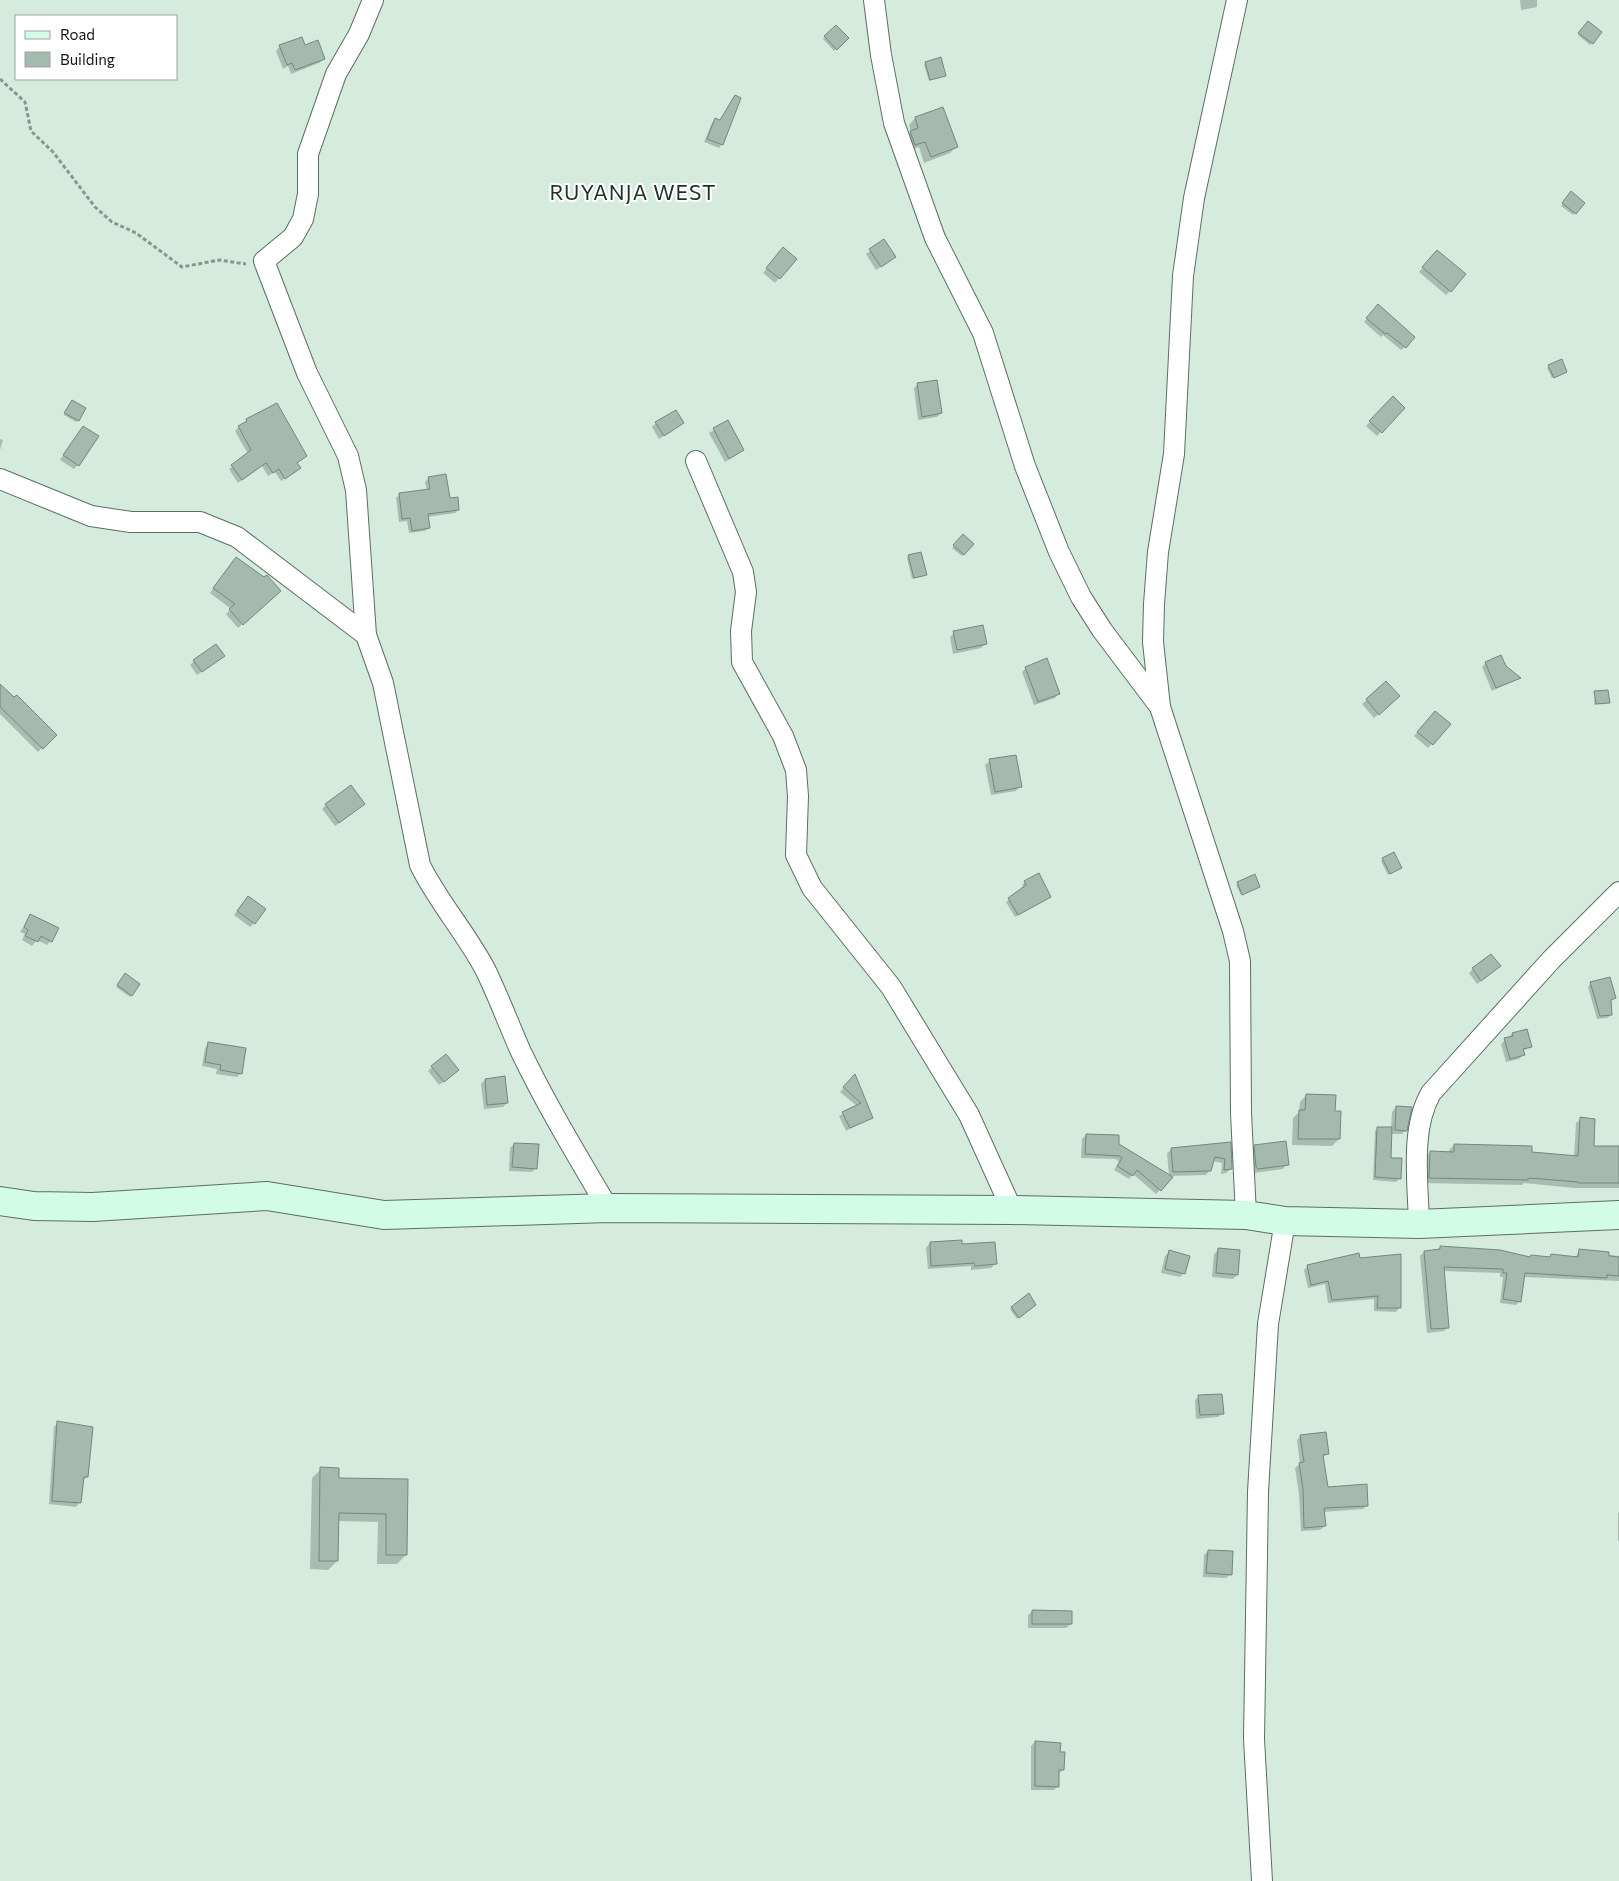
<svg xmlns="http://www.w3.org/2000/svg" width="1619" height="1881" viewBox="0 0 1619 1881" font-family="Commissioner,sans-serif">
	<rect width="100%" height="100%" fill="#d5ebde"/>
	<g fill="#0003">
		<polygon points="1520,0 1537,0 1537,7 1521,10"/>
		<polygon points="1586,24 1601,33 1590,45 1578,35"/>
		<polygon points="836,27 847,38 834,51 823,39"/>
		<polygon points="280,46 305,46 324,59 319,63 291,74 288,66 283,69 276,51"/>
		<polygon points="926,63 944,75 929,81 924,65"/>
		<polygon points="735,96 722,144 719,148 704,142 712,123 715,120 719,121"/>
		<polygon points="942,108 957,146 950,153 924,163 919,147 908,151 904,139 911,132 909,125 915,118"/>
		<polygon points="1571,193 1583,203 1573,215 1561,206"/>
		<polygon points="883,241 890,261 876,270 866,254"/>
		<polygon points="779,253 795,259 775,283 763,273"/>
		<polygon points="1433,256 1450,291 1446,295 1419,272"/>
		<polygon points="1378,306 1405,347 1401,350 1383,335 1381,337 1364,322"/>
		<polygon points="1549,366 1565,372 1552,378 1547,368"/>
		<polygon points="918,384 941,413 937,417 918,420 914,388"/>
		<polygon points="1393,398 1403,408 1377,436 1366,426"/>
		<polygon points="72,401 78,420 76,422 64,415"/>
		<polygon points="247,420 306,456 296,464 299,468 281,481 275,472 268,476 262,466 238,483 229,469 248,454 235,431"/>
		<polygon points="727,422 743,450 725,462 709,433"/>
		<polygon points="656,423 683,423 659,439 652,427"/>
		<polygon points="83,427 78,465 74,469 60,460"/>
		<polygon points="0,439 3,440 0,450"/>
		<polygon points="429,478 458,510 455,513 427,517 429,528 425,531 409,533 407,521 399,522 396,498 400,494 427,491 425,482"/>
		<polygon points="963,536 972,544 962,556 952,548"/>
		<polygon points="909,556 926,574 924,576 912,579 907,558"/>
		<polygon points="232,562 275,595 238,628 226,614 231,609 210,593"/>
		<polygon points="954,633 985,644 981,648 953,654 950,637"/>
		<polygon points="219,660 197,675 190,665 194,661"/>
		<polygon points="1486,663 1505,667 1519,678 1492,691 1482,667"/>
		<polygon points="1026,668 1059,693 1055,698 1034,705 1022,672"/>
		<polygon points="1386,683 1398,696 1374,718 1362,704"/>
		<polygon points="0,686 55,735 38,752 0,714"/>
		<polygon points="1595,692 1608,702 1594,705"/>
		<polygon points="1431,717 1449,725 1428,748 1414,736"/>
		<polygon points="990,761 1020,786 1016,791 991,795 985,765"/>
		<polygon points="364,804 335,826 322,809 326,805"/>
		<polygon points="1383,859 1399,869 1388,875 1381,861"/>
		<polygon points="1025,882 1050,897 1015,917 1006,902 1024,888 1022,885"/>
		<polygon points="1238,884 1257,888 1241,895 1236,885"/>
		<polygon points="244,902 254,923 250,927 234,915"/>
		<polygon points="31,915 51,941 47,945 37,940 32,946 22,940 25,934 20,932"/>
		<polygon points="1473,969 1495,970 1477,984 1469,973"/>
		<polygon points="124,977 131,995 130,997 116,987"/>
		<polygon points="1591,983 1615,998 1611,1001 1611,1015 1607,1018 1597,1019 1588,987"/>
		<polygon points="1512,1034 1531,1046 1523,1051 1524,1054 1519,1059 1506,1062 1501,1044"/>
		<polygon points="209,1043 241,1073 237,1077 216,1074 217,1069 202,1066 205,1048"/>
		<polygon points="432,1067 454,1074 439,1085 428,1071"/>
		<polygon points="854,1076 872,1117 846,1131 839,1116 857,1106 840,1092"/>
		<polygon points="485,1080 507,1103 503,1107 484,1109 481,1084"/>
		<polygon points="1306,1095 1334,1112 1339,1139 1332,1146 1292,1145 1293,1118 1299,1112 1300,1102"/>
		<polygon points="1396,1107 1406,1130 1402,1134 1391,1134 1390,1159 1400,1178 1396,1182 1373,1180 1375,1131 1378,1128 1391,1128 1392,1112"/>
		<polygon points="1581,1119 1593,1147 1619,1148 1619,1188 1574,1188 1524,1183 1522,1185 1424,1183 1425,1157 1430,1152 1449,1153 1449,1150 1454,1145 1574,1157 1576,1123"/>
		<polygon points="1086,1135 1118,1145 1169,1176 1167,1153 1172,1149 1229,1143 1231,1169 1226,1173 1221,1174 1222,1163 1213,1161 1210,1170 1206,1175 1169,1176 1171,1177 1156,1194 1133,1174 1129,1179 1114,1170 1119,1162 1116,1159 1081,1158 1082,1139"/>
		<polygon points="514,1144 536,1168 532,1172 509,1171 510,1148"/>
		<polygon points="1255,1146 1287,1164 1283,1169 1253,1173 1251,1151"/>
		<polygon points="930,1243 995,1264 991,1268 971,1270 971,1266 928,1269 926,1248"/>
		<polygon points="1441,1247 1529,1258 1531,1256 1548,1258 1551,1255 1575,1258 1579,1251 1619,1256 1619,1281 1524,1277 1520,1301 1516,1305 1500,1303 1503,1277 1500,1277 1500,1273 1443,1271 1448,1327 1444,1331 1427,1333 1420,1256 1424,1252 1437,1251"/>
		<polygon points="1219,1249 1237,1275 1233,1279 1212,1277 1214,1254"/>
		<polygon points="1169,1252 1184,1273 1180,1277 1161,1273 1165,1256"/>
		<polygon points="1359,1259 1399,1308 1396,1312 1374,1311 1374,1299 1328,1303 1325,1284 1308,1288 1304,1270 1308,1266"/>
		<polygon points="1033,1306 1017,1319 1010,1309 1012,1308"/>
		<polygon points="1199,1396 1223,1413 1218,1417 1196,1419 1195,1400"/>
		<polygon points="58,1423 87,1477 82,1481 80,1502 76,1507 49,1504 54,1427"/>
		<polygon points="1301,1436 1328,1453 1322,1458 1327,1488 1367,1505 1363,1509 1323,1512 1325,1526 1320,1530 1301,1531 1299,1494 1295,1468 1300,1464 1297,1440"/>
		<polygon points="321,1469 338,1479 407,1480 406,1555 397,1564 377,1564 378,1522 337,1521 337,1561 328,1570 310,1569 312,1478"/>
		<polygon points="1619,1512 1619,1541 1618,1541 1618,1513"/>
		<polygon points="1208,1551 1231,1574 1226,1578 1203,1577 1204,1555"/>
		<polygon points="1033,1611 1071,1624 1066,1628 1028,1628 1028,1615"/>
		<polygon points="1035,1742 1059,1754 1063,1770 1058,1774 1058,1786 1054,1790 1031,1790 1031,1746"/>
	</g>
	<g fill="#a5baaf" stroke="#74887d">
		<polygon points="1588,21 1602,32 1593,44 1578,33"/>
		<polygon points="836,25 849,38 837,50 824,36"/>
		<polygon points="302,37 305,45 318,40 325,59 295,70 292,63 287,65 279,45"/>
		<polygon points="941,57 946,76 930,80 925,62"/>
		<polygon points="735,95 741,98 723,145 707,139 715,118 720,120"/>
		<polygon points="943,107 958,147 931,157 925,142 915,145 910,131 918,128 915,117"/>
		<polygon points="1571,191 1585,203 1576,214 1562,203"/>
		<polygon points="884,239 896,257 881,267 869,249"/>
		<polygon points="783,247 797,259 780,279 766,268"/>
		<polygon points="1437,250 1466,274 1451,292 1422,267"/>
		<polygon points="1378,304 1415,337 1406,348 1387,333 1385,334 1366,318"/>
		<polygon points="1562,359 1567,372 1554,378 1548,365"/>
		<polygon points="937,380 942,413 922,417 917,383"/>
		<polygon points="1393,396 1405,408 1382,433 1369,421"/>
		<polygon points="72,400 86,408 79,421 64,413"/>
		<polygon points="277,403 307,456 297,463 301,468 285,479 279,469 273,473 266,463 242,480 231,465 251,450 238,426 247,421 246,419"/>
		<polygon points="676,410 684,423 664,436 655,422"/>
		<polygon points="728,420 744,450 729,459 713,428"/>
		<polygon points="83,426 99,436 79,466 63,455"/>
		<polygon points="446,474 450,498 458,497 459,510 428,514 430,528 412,531 410,518 402,519 399,493 430,489 428,477"/>
		<polygon points="963,534 974,544 964,555 953,545"/>
		<polygon points="921,552 927,575 914,578 908,555"/>
		<polygon points="236,557 264,577 267,575 281,591 243,625 229,609 235,604 213,588"/>
		<polygon points="983,625 987,644 957,650 953,631"/>
		<polygon points="216,644 225,656 202,672 193,660"/>
		<polygon points="1501,655 1506,666 1521,678 1496,688 1485,662"/>
		<polygon points="1047,658 1060,694 1038,702 1025,667"/>
		<polygon points="1386,681 1400,696 1379,715 1366,699"/>
		<polygon points="0,684 14,697 17,695 57,735 43,749 0,707"/>
		<polygon points="1608,690 1610,703 1596,704 1594,691"/>
		<polygon points="1435,711 1451,724 1433,745 1417,732"/>
		<polygon points="1016,755 1022,787 995,792 989,759"/>
		<polygon points="351,785 365,804 339,823 325,804"/>
		<polygon points="1394,852 1402,868 1390,874 1382,858"/>
		<polygon points="1039,873 1051,897 1018,915 1008,898 1026,885 1024,881"/>
		<polygon points="1255,874 1260,887 1242,895 1237,882"/>
		<polygon points="248,896 266,909 255,924 237,911"/>
		<polygon points="30,914 59,928 52,942 41,936 38,942 25,936 28,930 24,927"/>
		<polygon points="1491,954 1501,966 1481,981 1472,968"/>
		<polygon points="125,973 140,984 132,996 117,985"/>
		<polygon points="1610,977 1616,998 1611,1000 1612,1015 1600,1016 1590,982"/>
		<polygon points="1527,1029 1532,1047 1523,1049 1525,1055 1510,1059 1504,1038 1513,1036 1512,1033"/>
		<polygon points="208,1042 246,1048 242,1074 220,1070 221,1065 205,1062"/>
		<polygon points="446,1054 459,1070 444,1082 431,1066"/>
		<polygon points="855,1074 873,1118 850,1128 842,1112 861,1103 843,1087"/>
		<polygon points="505,1076 508,1103 487,1105 485,1079"/>
		<polygon points="1306,1094 1336,1095 1335,1111 1341,1111 1340,1139 1298,1139 1299,1110 1305,1110"/>
		<polygon points="1396,1106 1412,1107 1407,1131 1395,1130"/>
		<polygon points="1580,1117 1595,1119 1594,1146 1619,1146 1619,1183 1578,1183 1578,1182 1529,1178 1528,1180 1429,1178 1430,1151 1454,1152 1454,1144 1532,1146 1532,1152 1578,1156"/>
		<polygon points="1377,1127 1392,1127 1391,1158 1402,1158 1401,1179 1375,1177"/>
		<polygon points="1086,1134 1119,1135 1119,1144 1173,1177 1161,1191 1137,1170 1133,1176 1117,1166 1122,1158 1120,1156 1085,1154"/>
		<polygon points="1286,1141 1289,1165 1258,1169 1256,1167 1254,1145"/>
		<polygon points="1231,1142 1232,1169 1224,1170 1225,1159 1215,1157 1211,1171 1173,1172 1171,1148"/>
		<polygon points="514,1143 539,1144 537,1169 512,1167"/>
		<polygon points="962,1240 962,1244 995,1242 997,1264 975,1266 974,1263 931,1266 930,1242"/>
		<polygon points="1440,1246 1500,1250 1530,1257 1531,1255 1550,1257 1551,1254 1578,1257 1579,1249 1609,1252 1609,1256 1619,1257 1619,1276 1607,1275 1607,1278 1525,1273 1521,1302 1503,1299 1507,1273 1503,1273 1503,1269 1444,1267 1449,1328 1431,1329 1424,1251 1440,1249"/>
		<polygon points="1218,1248 1240,1250 1238,1275 1216,1273"/>
		<polygon points="1169,1250 1190,1256 1185,1274 1165,1269"/>
		<polygon points="1359,1253 1360,1258 1401,1254 1401,1308 1377,1308 1378,1296 1332,1300 1328,1281 1311,1285 1307,1265"/>
		<polygon points="1029,1293 1036,1305 1019,1318 1011,1307"/>
		<polygon points="1222,1394 1224,1414 1200,1415 1198,1395"/>
		<polygon points="57,1421 93,1427 88,1477 84,1477 81,1503 52,1501"/>
		<polygon points="1326,1432 1329,1454 1323,1455 1328,1487 1367,1484 1368,1506 1324,1508 1326,1526 1304,1528 1303,1489 1299,1463 1304,1462 1300,1435"/>
		<polygon points="320,1467 339,1468 339,1478 408,1479 407,1555 386,1555 386,1514 339,1513 338,1561 319,1561"/>
		<polygon points="1208,1550 1233,1551 1232,1575 1206,1573"/>
		<polygon points="1032,1610 1072,1611 1072,1624 1032,1624"/>
		<polygon points="1035,1741 1061,1743 1060,1752 1065,1752 1064,1770 1059,1770 1059,1787 1035,1786"/>
	</g>
	<g fill="none" stroke-linecap="round" stroke-linejoin="round">
		<g stroke="#5b6f64" stroke-width="22">
			<g id="street">
				<path d="M373,0L359,34L336,74L308,154V194L303,219L293,237L264,261L307,373L348,456L356,490L366,635L383,683L420,865C438,902 467,934 486,971C499,998 509,1025 521,1052C547,1106 578,1157 608,1208"/>
				<polyline points="874,0 881,55 894,123 935,238 983,333 1025,466 1059,552 1081,597 1102,630 1160,707 1233,931 1240,961 1241,1113 1246,1215"/>
				<polyline points="696,461 743,572 746,592 741,631 742,662 783,736 796,770 798,796 796,855 812,888 891,987 969,1115 1012,1210"/>
				<polyline points="0,479 91,516 131,522 200,522 237,537 366,635"/>
				<polyline points="1160,707 1153,642 1154,604 1158,552 1174,454 1183,276 1194,198 1237,0"/>
				<path d="M1419,1224C1418,1182 1410,1129 1431,1093L1551,960L1619,892"/>
				<polyline points="1262,1881 1254,1739 1258,1492 1268,1324 1285,1221"/>
			</g>
		</g>
		<g stroke="#5b6f64" stroke-width="30">
			<polyline id="secondary" points="0,1201 34,1206 93,1207 267,1196 384,1215 608,1208 1012,1210 1246,1215 1285,1221 1419,1224 1619,1215"/>
		</g>
		<polyline stroke="#86978d" stroke-width="3" stroke-dasharray="4 2.5" stroke-linecap="butt" points="0,79 25,102 31,131 53,152 95,207 112,222 136,233 182,267 219,260 246,264"/>
		<use href="#street" stroke="#fff" stroke-width="20"/>
		<use href="#secondary" stroke="#d2fbe8" stroke-width="28"/>
	</g>
	<g text-anchor="middle" stroke-width="4" stroke-linejoin="round" paint-order="stroke">
		<g font-size="21" letter-spacing="1" fill="#1e3027" stroke="#fff">
			<text x="633" y="200">RUYANJA WEST</text>
		</g>
	</g>
	<rect x="15" y="15" width="162" height="65" fill="#ffffff" stroke="#9fa3a1"/>
	<rect x="25" y="31" width="25" height="8" fill="#d2fbe8" stroke="#9fa3a1"/>
	<text x="60" y="40" font-size="15" fill="#101814">Road</text>
	<rect x="25" y="52" width="25" height="15" fill="#a5baaf" stroke="#9fa3a1"/>
	<text x="60" y="65" font-size="15" fill="#101814">Building</text>
</svg>
